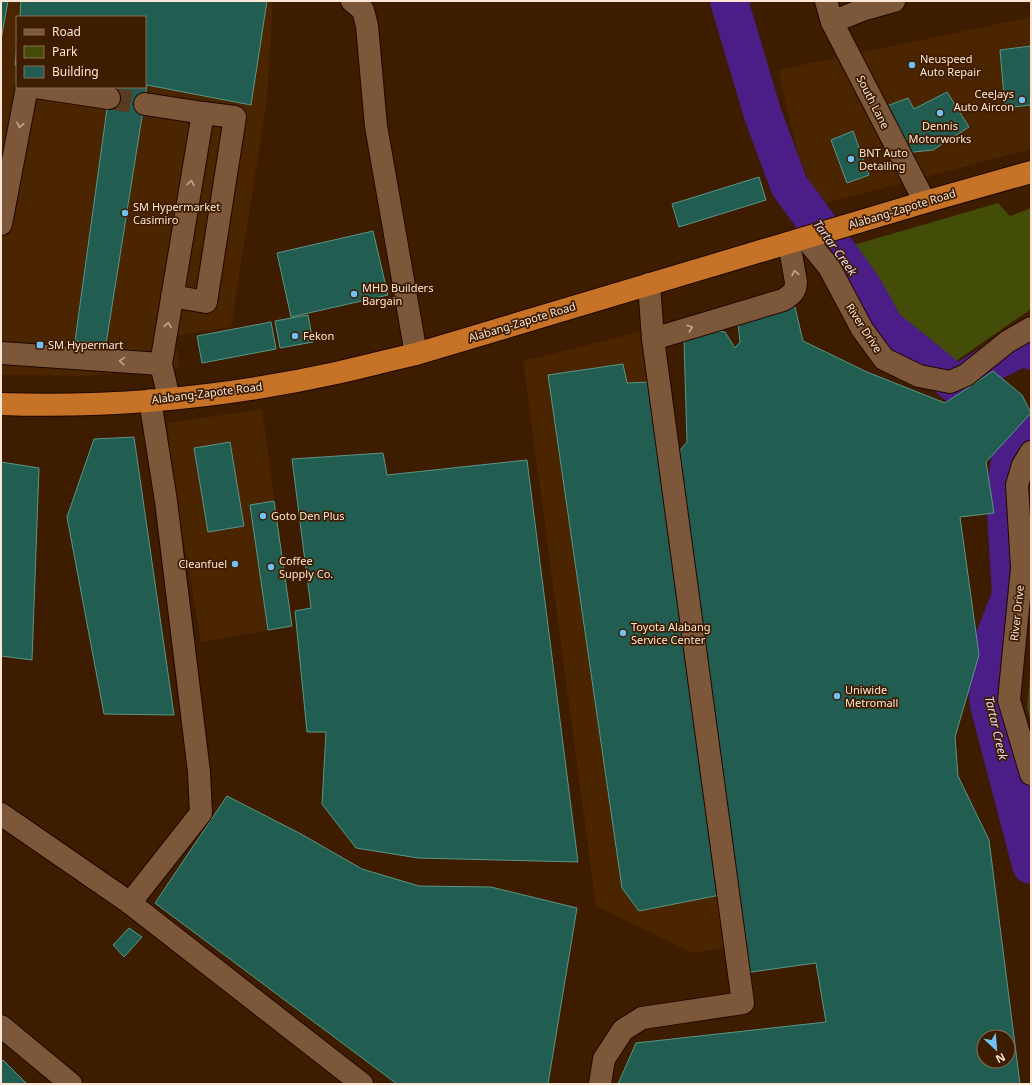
<svg xmlns="http://www.w3.org/2000/svg" width="1032" height="1085" viewBox="0 0 1032 1085" font-family="'Noto Sans',sans-serif">
	<rect width="100%" height="100%" fill="#3d1c00"/>
	<g fill="#4b2400" fill-rule="evenodd">
		<path d="M1,1H273L267,100L231,327L174,336L180,367L86,376L1,375ZM17,17H145V87H17Z"/>
		<polygon points="1031,17 1031,149 819,205 797,151 778,70"/>
		<polygon points="646,330 728,947 693,953 596,906 523,361"/>
		<polygon points="262,409 292,626 201,642 172,475 167,423"/>
	</g>
	<g fill="#434d07">
		<polygon points="998,203 1010,216 1031,208 1031,309 956,361 906,344 895,329 850,246"/>
		<polygon points="1031,663 1031,720 1027,708"/>
	</g>
	<g fill="none" stroke-linecap="round" stroke-linejoin="round">
		<g stroke="#4b1d86" stroke-width="38">
			<polyline points="729,1 763,115 789,185 863,287 885,327 957,385 995,361 1023,347 1031,351"/>
			<polyline points="1031,433 1010,460 1005,497 1011,595 985,662 989,705 1031,865"/>
		</g>
	</g>
	<g fill="#225d51" stroke="#5a9688" fill-rule="evenodd">
		<polygon points="1,1 8,1 1,40"/>
		<polygon points="21,1 267,1 251,105 147,85 106,344 75,341 110,87 145,87 145,17 20,17"/>
		<polygon points="1031,46 1031,105 1005,108 1000,50"/>
		<polygon points="17,47 17,66 15,65"/>
		<polygon points="947,92 969,127 933,150 904,153 879,109 908,98 914,109"/>
		<polygon points="853,131 869,175 847,183 831,140"/>
		<polygon points="759,177 766,200 679,227 672,204"/>
		<polygon points="373,231 388,295 291,317 277,253"/>
		<path d="M794,303L803,341L867,372L945,403L993,371L1022,395L1031,413L986,462L994,513L960,517L979,655L955,737L958,776L989,840L1020,1084H618L636,1043L826,1022L816,963L744,973L674,458L687,442L684,340L708,329L725,332L735,348L740,342L737,314ZM984,1037H1008V1061H984Z"/>
		<polygon points="308,315 313,342 280,348 275,321"/>
		<polygon points="271,322 276,349 202,363 197,336"/>
		<polygon points="623,364 627,383 651,382 720,895 639,911 622,888 548,375"/>
		<polygon points="134,437 174,715 104,714 67,517 94,439"/>
		<polygon points="230,442 244,526 208,532 194,448"/>
		<polygon points="383,453 387,475 527,460 578,862 418,858 356,848 322,804 326,732 307,732 295,611 311,608 292,459"/>
		<polygon points="1,462 39,468 32,660 1,656"/>
		<polygon points="274,501 292,626 268,630 250,505"/>
		<polygon points="227,796 301,834 362,869 419,886 491,887 577,908 548,1084 397,1084 155,903"/>
		<polygon points="129,928 142,937 124,957 113,945"/>
		<polygon points="3,1060 27,1084 1,1084 1,1062"/>
	</g>
	<g fill="none" stroke-linecap="round" stroke-linejoin="round">
		<polyline stroke="#5a3a20" stroke-width="22" stroke-dasharray="22 11" stroke-linecap="butt" points="109,98 145,104"/>
		<g stroke="#1f0700" stroke-width="24">
			<g id="minor">
				<polyline points="352,1 363,10 367,26 376,126 416,354"/>
				<polyline points="826,1 832,22 925,202"/>
				<polyline points="832,22 862,10 894,1"/>
				<polyline points="36,87 109,98"/>
				<polyline points="145,104 203,113 161,364 169,399"/>
				<polyline points="1,224 27,87"/>
				<polyline points="805,238 829,267 862,329 884,359 919,376 950,382 966,375 1007,342 1031,328"/>
				<polyline points="172,296 206,302 235,117 203,113"/>
				<path d="M653,339L783,300C791,295 796,292 796,282L789,243"/>
				<polyline points="1,353 161,364"/>
				<polyline points="1031,452 1023,465 1017,485 1022,568 1009,700 1031,774"/>
				<polyline points="1,814 130,903 362,1084"/>
				<polyline points="130,903 201,813 199,772 166,501 150,400"/>
				<polyline points="1,1026 71,1084"/>
				<polyline points="600,1084 604,1059 623,1030 642,1018 743,1003 653,339 649,284"/>
			</g>
		</g>
		<g stroke="#1f0700" stroke-width="24">
			<path id="highway" d="M1,404C113,408 227,397 336,373C363,367 389,360 416,354L925,202L1031,172"/>
		</g>
		<use href="#minor" stroke="#7d573a" stroke-width="22"/>
		<use href="#highway" stroke="#c77327" stroke-width="22"/>
	</g>
	<defs><path id="oneway-chevron" d="M-2-3.5L2.5 0L-2 3.5" fill="none" stroke-width="1.6" stroke-linecap="round" stroke-linejoin="round"/></defs>
	<g stroke="#c3a690">
		<use href="#oneway-chevron" transform="translate(20 125) rotate(101)"/>
		<use href="#oneway-chevron" transform="translate(191 183) rotate(-81)"/>
		<use href="#oneway-chevron" transform="translate(795 273) rotate(-101)"/>
		<use href="#oneway-chevron" transform="translate(168 325) rotate(-81)"/>
		<use href="#oneway-chevron" transform="translate(690 328) rotate(-17)"/>
		<use href="#oneway-chevron" transform="translate(122 361) rotate(-176)"/>
	</g>
	<g fill="#70c1f4" stroke="#3d1c00" stroke-width="1.5">
		<circle cx="912" cy="65" r="4"/>
		<circle cx="1022" cy="100" r="4"/>
		<circle cx="940" cy="113" r="4"/>
		<circle cx="851" cy="159" r="4"/>
		<circle cx="125" cy="213" r="4"/>
		<circle cx="354" cy="294" r="4"/>
		<circle cx="295" cy="336" r="4"/>
		<rect x="36" y="341" width="8" height="8" rx="2"/>
		<circle cx="263" cy="516" r="4"/>
		<circle cx="235" cy="564" r="4"/>
		<circle cx="271" cy="567" r="4"/>
		<circle cx="623" cy="633" r="4"/>
		<circle cx="837" cy="696" r="4"/>
	</g>
	<g text-anchor="middle" stroke-width="3.5" stroke-linejoin="round" paint-order="stroke">
		<g font-size="11" fill="#fde6d6" stroke="#3d1c00" text-anchor="start">
			<text x="920" y="63">Neuspeed<tspan x="920" dy="13">Auto Repair</tspan></text>
			<text x="1014" y="98" text-anchor="end">CeeJays<tspan x="1014" dy="13">Auto Aircon</tspan></text>
			<text x="940" y="130" text-anchor="middle">Dennis<tspan x="940" dy="13">Motorworks</tspan></text>
			<text x="859" y="157">BNT Auto<tspan x="859" dy="13">Detailing</tspan></text>
			<text x="133" y="211">SM Hypermarket<tspan x="133" dy="13">Casimiro</tspan></text>
			<text x="362" y="292">MHD Builders<tspan x="362" dy="13">Bargain</tspan></text>
			<text x="303" y="340">Fekon</text>
			<text x="48" y="349">SM Hypermart</text>
			<text x="271" y="520">Goto Den Plus</text>
			<text x="279" y="565">Coffee<tspan x="279" dy="13">Supply Co.</tspan></text>
			<text x="227" y="568" text-anchor="end">Cleanfuel</text>
			<text x="631" y="631">Toyota Alabang<tspan x="631" dy="13">Service Center</tspan></text>
			<text x="845" y="694">Uniwide<tspan x="845" dy="13">Metromall</tspan></text>
		</g>
		<g font-size="11" fill="#fde6d6" stroke="#3d1c00">
			<text transform="translate(873 102) rotate(63)" y="4">South Lane</text>
			<text transform="translate(902 209) rotate(-17)" y="4">Alabang-Zapote Road</text>
			<text transform="translate(522 322) rotate(-17)" y="4">Alabang-Zapote Road</text>
			<text transform="translate(864 328) rotate(57)" y="4">River Drive</text>
			<text transform="translate(207 393) rotate(-7)" y="4">Alabang-Zapote Road</text>
			<text transform="translate(1017 613) rotate(-84)" y="4">River Drive</text>
		</g>
		<g font-size="12" font-style="italic" fill="#e1daf6" stroke="#3d1c00">
			<text transform="translate(835 248) rotate(54)" y="4">Tartar Creek</text>
			<text transform="translate(996 728) rotate(77)" y="4">Tartar Creek</text>
		</g>
	</g>
	<rect width="1032" height="1085" fill="none" stroke="#fde6d6" stroke-width="4"/>
	<rect x="16" y="16" width="130" height="72" fill="#3d1c00" stroke="#8a6d56"/>
	<rect x="24" y="29" width="20" height="6" fill="#7d573a" stroke="#8a6d56"/>
	<text x="52" y="36" font-size="12" fill="#fde6d6">Road</text>
	<rect x="24" y="46" width="20" height="12" fill="#434d07" stroke="#8a6d56"/>
	<text x="52" y="56" font-size="12" fill="#fde6d6">Park</text>
	<rect x="24" y="66" width="20" height="12" fill="#225d51" stroke="#8a6d56"/>
	<text x="52" y="76" font-size="12" fill="#fde6d6">Building</text>
	<g transform="translate(996 1049) rotate(154)"><circle r="19" fill="#3d1c00" stroke="#8a6d56"/>
	<path d="M0-3L7 15L0 10L-7 15Z" fill="#70c1f4"/>
	<text y="-6" font-size="11" font-weight="bold" text-anchor="middle" fill="#fde6d6">N</text>
	</g>
</svg>
